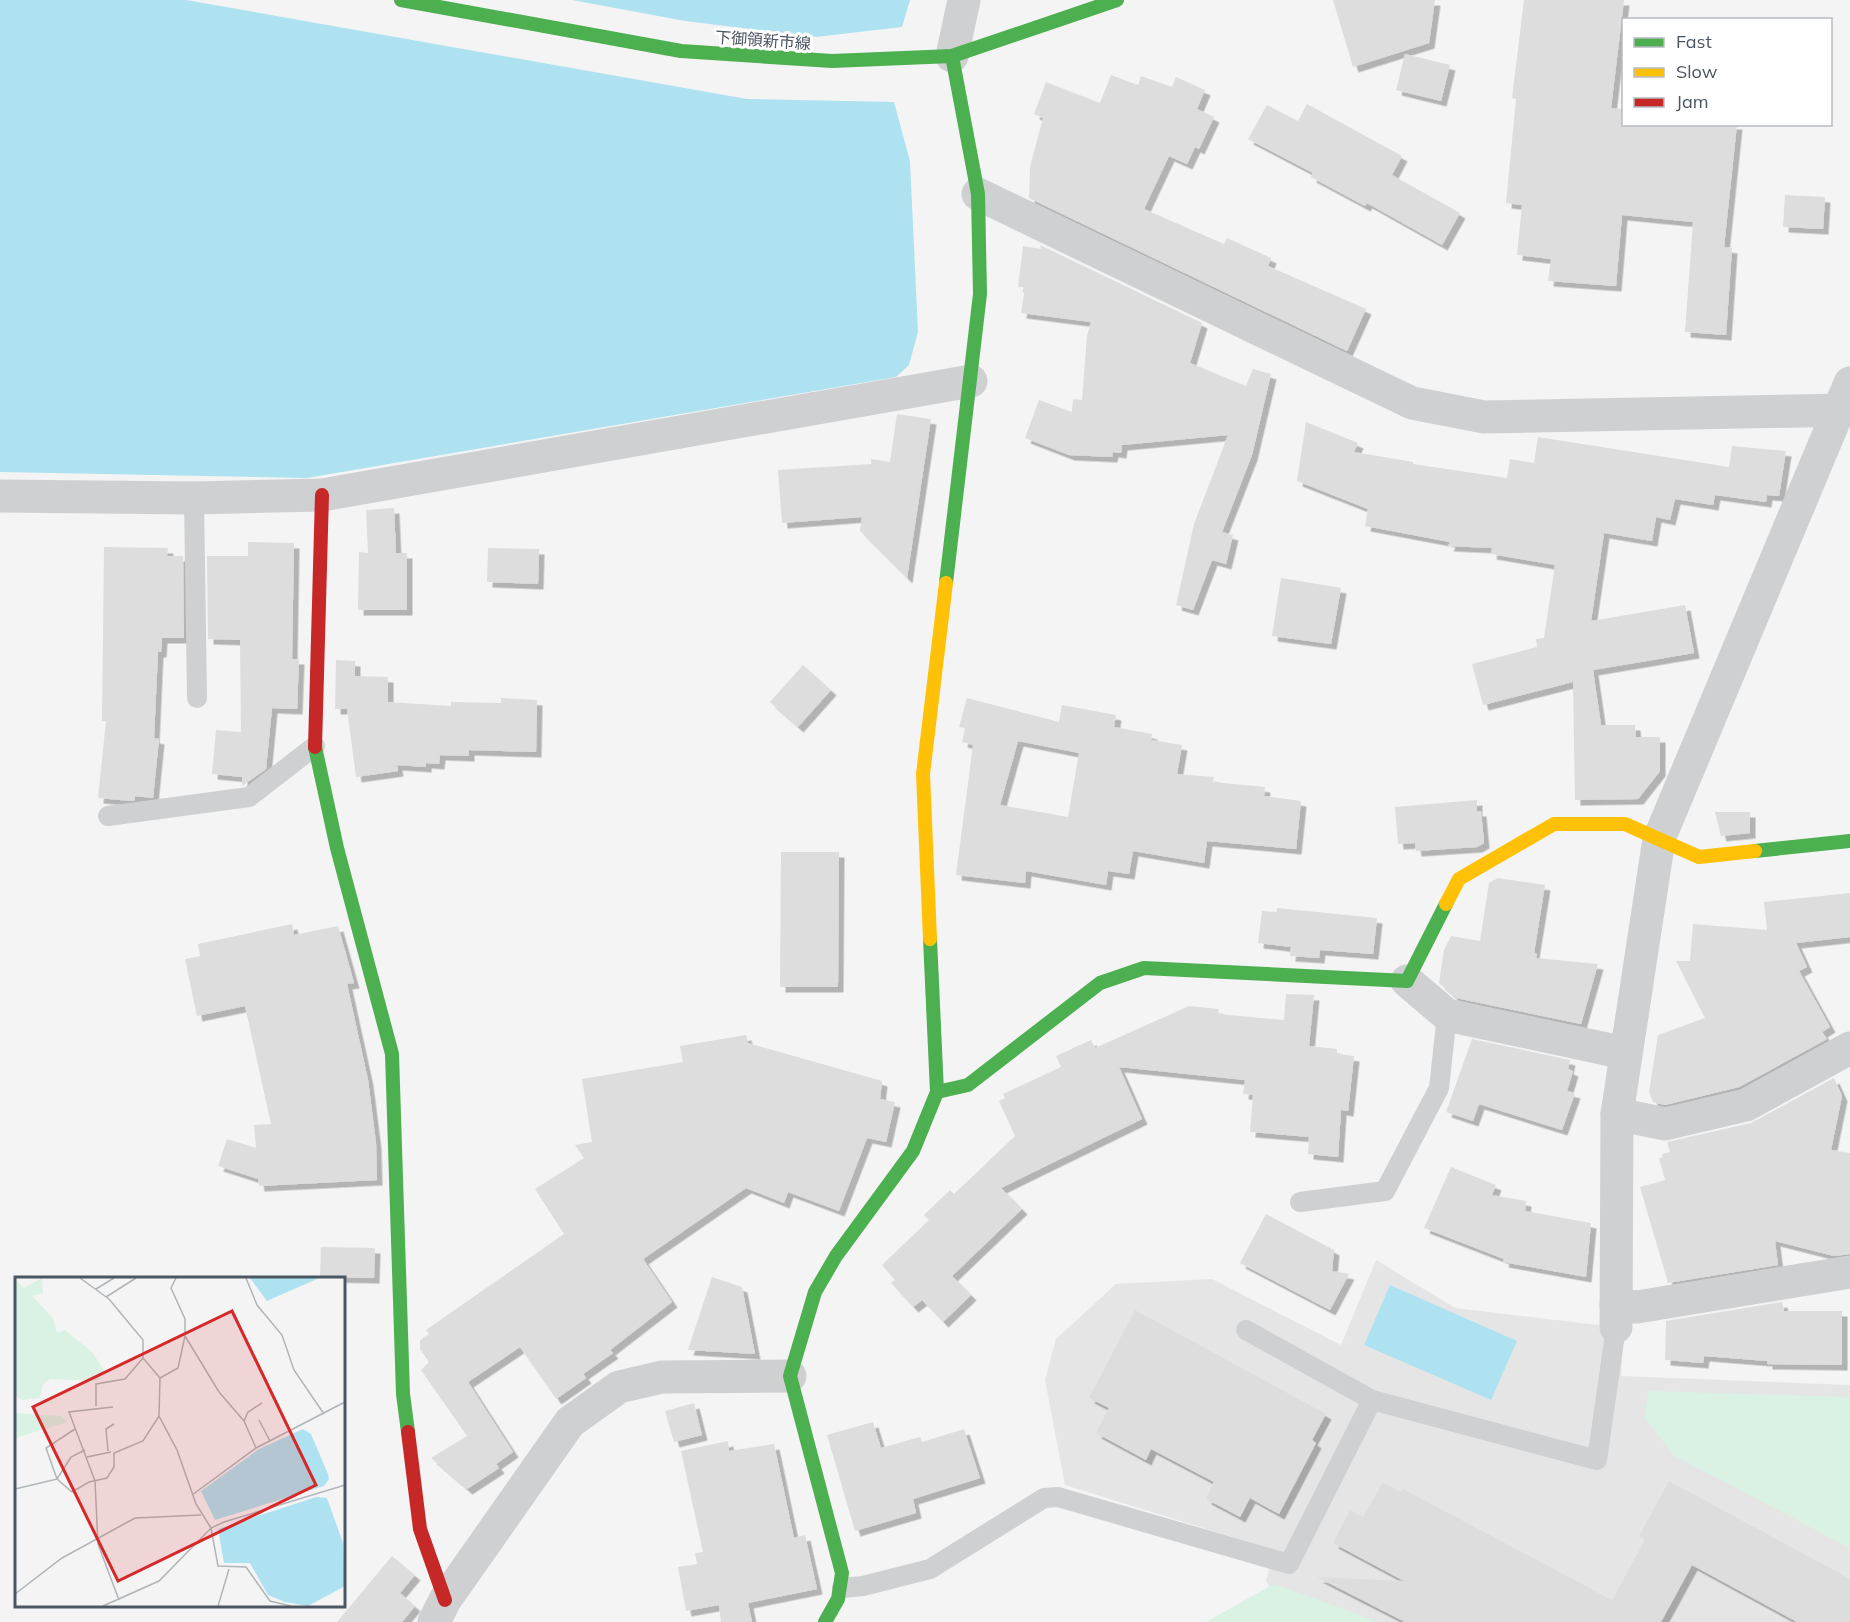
<svg xmlns="http://www.w3.org/2000/svg" width="1850" height="1622" viewBox="0 0 1850 1622" font-family="Mulish,'Noto Sans JP',sans-serif">
	<defs>
		<filter id="shadow"><feDropShadow dx="5.5" dy="5.5" stdDeviation="0" flood-color="#0004"/></filter>
	</defs>
	<rect width="100%" height="100%" fill="#f4f4f4"/>
	<polygon fill="#e6e5e6" points="1376,1260 1455,1308 1624,1328 1621,1376 1850,1385 1850,1622 1328,1622 1280,1602 1266,1581 1274,1550 1065,1485 1045,1380 1056,1339 1116,1284 1212,1279 1341,1345"/>
	<g fill="#d9f2e3">
		<polygon points="1649,1391 1850,1397 1850,1548 1673,1455 1644,1416"/>
		<polygon points="1274,1584 1379,1622 1206,1622"/>
	</g>
	<g fill="#aee2f0">
		<polygon points="0,0 186,0 747,99 894,102 910,161 918,332 909,365 896,377 307,478 0,472"/>
		<polygon points="572,0 910,0 902,27 816,37 685,21"/>
		<polygon points="1390,1285 1517,1341 1491,1400 1364,1345"/>
	</g>
	<g fill="#ddddde" fill-rule="evenodd" filter="url(#shadow)">
		<polygon points="1333,0 1435,0 1429,43 1353,67"/>
		<polygon points="1524,0 1624,0 1611,108 1623,109 1623,124 1737,124 1724,247 1732,248 1726,335 1685,332 1693,222 1622,215 1616,286 1548,281 1551,259 1517,255 1522,205 1506,203 1516,99 1512,98"/>
		<polygon points="1405,54 1450,65 1441,101 1396,90"/>
		<polygon points="1111,75 1138,85 1141,76 1172,87 1176,77 1205,90 1197,109 1214,117 1199,149 1195,147 1187,164 1169,156 1144,209 1224,244 1227,238 1271,258 1268,266 1366,309 1347,351 1029,198 1030,167 1043,118 1034,114 1046,82 1100,103"/>
		<polygon points="1307,104 1402,156 1392,175 1460,213 1442,245 1367,203 1365,206 1311,177 1313,173 1248,139 1267,105 1298,121"/>
		<polygon points="1785,195 1825,197 1823,229 1783,227"/>
		<polygon points="1040,245 1202,323 1190,363 1246,386 1253,369 1271,374 1252,455 1222,532 1233,535 1226,564 1212,560 1193,610 1176,605 1194,524 1228,435 1122,445 1121,453 1113,452 1112,457 1069,455 1025,438 1039,400 1072,412 1073,399 1082,400 1087,336 1091,322 1021,313 1025,287 1018,287 1023,246 1041,249"/>
		<polygon points="897,414 931,419 907,578 860,531 862,517 782,523 778,470 871,464 871,459 890,462"/>
		<polygon points="1306,422 1358,443 1354,452 1413,462 1413,464 1507,478 1510,459 1534,463 1538,437 1729,467 1732,446 1786,451 1779,496 1767,495 1766,502 1715,495 1713,505 1675,499 1670,520 1656,517 1652,541 1604,533 1591,621 1685,605 1694,653 1593,670 1601,725 1635,725 1636,737 1660,737 1660,771 1638,799 1575,800 1573,682 1483,705 1472,664 1537,647 1536,639 1544,638 1555,565 1491,554 1492,548 1448,546 1450,542 1365,526 1368,509 1297,481"/>
		<polygon points="394,508 396,553 407,553 407,610 358,610 359,552 368,553 366,510"/>
		<polygon points="248,542 294,543 292,659 299,659 297,709 272,708 266,769 242,786 242,777 212,774 216,730 241,732 240,640 208,639 207,556 248,556"/>
		<polygon points="104,547 168,548 167,556 183,556 184,638 162,638 161,652 158,652 154,738 159,739 153,798 135,796 135,800 131,801 98,798 106,721 102,721"/>
		<polygon points="488,548 539,549 538,584 487,582"/>
		<polygon points="1281,578 1341,588 1331,644 1272,636"/>
		<polygon points="336,660 355,661 355,676 388,677 388,702 451,706 451,702 501,703 501,698 537,700 536,752 469,750 469,756 440,755 439,764 426,763 426,767 397,765 398,771 356,777 347,709 335,709"/>
		<polygon points="803,665 831,690 798,727 770,702"/>
		<path d="M967,698L1059,722L1062,705L1116,715L1114,727L1152,734L1151,740L1182,745L1177,774L1214,777L1213,782L1265,787L1264,796L1301,801L1296,849L1207,841L1204,863L1133,851L1129,874L1108,871L1106,885L1026,871L1025,883L956,875L973,745L962,742L965,728L959,727ZM1018,741L1079,753L1068,817L1000,805Z"/>
		<polygon points="1477,800 1477,811 1481,811 1484,843 1477,847 1416,851 1415,843 1398,844 1395,807"/>
		<polygon points="1715,812 1750,812 1750,833 1721,836"/>
		<polygon points="781,852 839,852 838,987 780,987"/>
		<polygon points="1498,878 1545,885 1534,953 1537,954 1536,958 1598,964 1581,1024 1456,998 1439,983 1444,950 1451,936 1480,941 1489,883"/>
		<polygon points="1850,893 1850,937 1796,943 1807,967 1799,971 1830,1027 1822,1032 1827,1039 1739,1087 1665,1105 1653,1102 1649,1092 1658,1035 1705,1018 1676,961 1690,961 1693,924 1767,930 1764,902"/>
		<polygon points="1277,908 1377,918 1373,954 1320,950 1319,958 1290,956 1291,947 1258,943 1262,911 1277,912"/>
		<polygon points="292,924 294,935 338,926 354,983 347,984 368,1080 376,1143 377,1180 259,1186 258,1179 218,1166 227,1139 256,1148 254,1125 271,1124 245,1006 197,1016 185,959 200,956 198,944"/>
		<polygon points="1286,994 1314,995 1309,1046 1337,1049 1337,1054 1354,1056 1348,1111 1341,1110 1338,1157 1308,1154 1309,1137 1250,1132 1253,1095 1243,1094 1245,1080 1119,1067 1142,1119 1001,1188 1022,1209 952,1276 971,1295 943,1322 922,1300 913,1307 891,1283 895,1280 882,1265 929,1220 924,1215 950,1190 954,1194 1015,1136 999,1101 1005,1098 1003,1094 1061,1067 1056,1056 1091,1040 1095,1048 1189,1006 1219,1009 1218,1014 1284,1020"/>
		<polygon points="746,1035 748,1043 882,1081 880,1099 895,1102 886,1142 867,1138 839,1211 788,1192 784,1203 746,1188 643,1259 672,1302 610,1350 613,1353 583,1374 586,1378 556,1399 520,1347 468,1382 513,1452 496,1464 499,1468 467,1489 431,1458 467,1436 421,1370 429,1362 420,1349 420,1340 429,1334 426,1330 564,1234 535,1189 584,1158 575,1145 592,1142 582,1079 683,1062 680,1046"/>
		<polygon points="1472,1039 1570,1060 1568,1069 1573,1071 1567,1091 1575,1093 1562,1130 1479,1104 1473,1121 1446,1112"/>
		<polygon points="1834,1078 1842,1096 1831,1150 1850,1153 1850,1254 1834,1256 1775,1241 1778,1265 1668,1283 1640,1187 1665,1180 1659,1158 1662,1158 1662,1154 1670,1152 1667,1142 1751,1123"/>
		<polygon points="1451,1167 1496,1185 1492,1195 1526,1201 1525,1211 1591,1223 1586,1277 1503,1262 1504,1259 1424,1228"/>
		<polygon points="1266,1214 1334,1250 1332,1271 1349,1274 1330,1310 1240,1263"/>
		<polygon points="321,1247 375,1248 374,1278 320,1277"/>
		<polygon points="712,1277 742,1287 755,1354 688,1350"/>
		<polygon points="1782,1302 1784,1311 1842,1311 1842,1365 1767,1364 1767,1361 1704,1356 1703,1363 1665,1360 1666,1321"/>
		<polygon points="1135,1310 1326,1414 1312,1440 1316,1443 1279,1514 1250,1498 1240,1517 1206,1499 1214,1482 1151,1449 1146,1460 1096,1433 1109,1408 1089,1398"/>
		<polygon points="694,1403 702,1435 674,1442 665,1411"/>
		<polygon points="873,1422 881,1448 920,1437 922,1442 964,1429 980,1478 913,1499 916,1513 855,1531 827,1435"/>
		<polygon points="728,1441 729,1451 774,1444 794,1538 805,1535 817,1589 748,1603 752,1622 721,1622 719,1605 686,1611 678,1567 697,1564 695,1553 703,1552 681,1451"/>
		<polygon points="1669,1481 1850,1579 1850,1622 1797,1622 1692,1565 1661,1622 1405,1622 1317,1577 1404,1581 1333,1543 1350,1510 1363,1517 1383,1482 1401,1492 1403,1489 1612,1600 1645,1540 1639,1536"/>
		<polygon points="392,1556 415,1575 400,1593 415,1606 402,1622 337,1622"/>
	</g>
	<g fill="none" stroke-linecap="round" stroke-linejoin="round">
		<g stroke="#ced0d2" stroke-width="20">
			<polyline points="194,498 197,698"/>
			<polyline points="108,816 249,797 315,746"/>
			<polyline points="1300,1202 1385,1191 1439,1088 1447,1015"/>
			<polyline points="1246,1330 1372,1400 1597,1460 1616,1327"/>
			<polyline points="842,1588 863,1586 930,1569 1044,1498 1058,1497 1289,1564 1372,1400"/>
		</g>
		<g stroke="#ced0d2" stroke-width="33">
			<polyline points="952,56 964,0"/>
			<polyline points="978,194 1412,403 1484,417 1850,410"/>
			<polyline points="0,496 194,498 322,495 971,381"/>
			<polyline points="1407,981 1447,1015 1625,1053"/>
			<polyline points="1617,1114 1665,1124 1746,1105 1850,1048"/>
			<polyline points="1616,1305 1637,1307 1850,1272"/>
			<polyline points="1616,1327 1617,1114 1659,839 1850,383"/>
			<polyline points="434,1622 445,1600 570,1422 619,1387 662,1377 790,1376"/>
		</g>
		<g stroke="#4caf50" stroke-width="14">
			<polyline points="401,0 681,51 832,61 952,56 1117,0"/>
			<polyline points="946,583 980,294 978,194 952,56"/>
			<polyline points="315,747 337,848 392,1054 403,1394 408,1432"/>
			<polyline points="1755,851 1850,841"/>
			<polyline points="937,1092 968,1085 1100,983 1144,968 1407,981 1446,904"/>
			<polyline points="825,1622 838,1599 842,1573 790,1376 815,1292 836,1256 913,1151 937,1092 930,939"/>
		</g>
		<g stroke="#ffc107" stroke-width="14">
			<polyline points="1446,904 1459,879 1554,824 1625,824 1699,857 1755,851"/>
			<polyline points="930,939 923,774 946,583"/>
		</g>
		<g stroke="#c62828" stroke-width="14">
			<polyline points="315,747 322,495"/>
			<polyline points="408,1432 420,1529 445,1600"/>
		</g>
	</g>
	<g text-anchor="middle" stroke-width="6" stroke-linejoin="round" paint-order="stroke">
		<g font-size="16" fill="#4a5661" stroke="#fff">
			<text transform="translate(763 40) rotate(4)" y="6">下御領新市線</text>
		</g>
	</g>
	<g transform="translate(15 1277)">
		<rect width="330" height="330" fill="#f4f4f4"/>
		<path d="M27,1L28,16L17,19L38,41L42,56L50,53L78,76L89,94L82,104L35,102L28,107L25,121L7,123L0,118V2L9,11ZM0,136L46,139L52,145L0,161Z" fill="#d9f2e3"/>
		<path d="M235,1H304L252,24ZM288,152L296,157L313,197L314,202L309,209L200,243L186,214L244,172ZM301,220L312,221L328,266L330,309L293,329L270,325L253,318L235,286H209L203,252Z" fill="#aee2f0"/>
		<path fill="none" stroke="#b0b5b9" stroke-width="1.5" d="M65,1L94,22L128,63V81L145,101L144,139L162,173L181,227L196,251L203,289L231,290L255,324L276,329M231,1L242,28L267,58L279,93L309,137M81,12L99,1M91,20L121,1M170,59L204,115L229,144L241,171M145,101L163,91L170,59V42L156,11L161,1M81,129V107L110,102L128,81M98,130L54,135L80,204L83,267L104,323M244,143L255,164M229,144L233,135L247,126M93,174L91,152L99,147M72,180L96,175M42,202L31,171L60,152M42,202L56,180L70,173M0,212L42,202L57,215L74,205L92,201L99,190V176L128,164L144,139M177,218L241,171L330,125M0,317L47,281L120,241L186,238M88,329L144,304L196,251L209,245L330,208M203,329L214,292"/>
		<path fill="#d62828" fill-opacity="0.15" stroke="#d62828" stroke-width="3" d="M217,34L301,208L103,304L18,130Z"/>
		<rect width="330" height="330" fill="none" stroke="#4a5661" stroke-width="3"/>
	</g>
	<rect x="1622" y="18" width="210" height="108" fill="#ffffff" stroke="#b7bbc0" stroke-width="1.5"/>
	<rect x="1634" y="38" width="30" height="9" fill="#4caf50" stroke="#b7bbc0" stroke-width="1.5"/>
	<text x="1676" y="48" font-size="18" fill="#4a5661">Fast</text>
	<rect x="1634" y="68" width="30" height="9" fill="#ffc107" stroke="#b7bbc0" stroke-width="1.5"/>
	<text x="1676" y="78" font-size="18" fill="#4a5661">Slow</text>
	<rect x="1634" y="98" width="30" height="9" fill="#c62828" stroke="#b7bbc0" stroke-width="1.5"/>
	<text x="1676" y="108" font-size="18" fill="#4a5661">Jam</text>
</svg>
